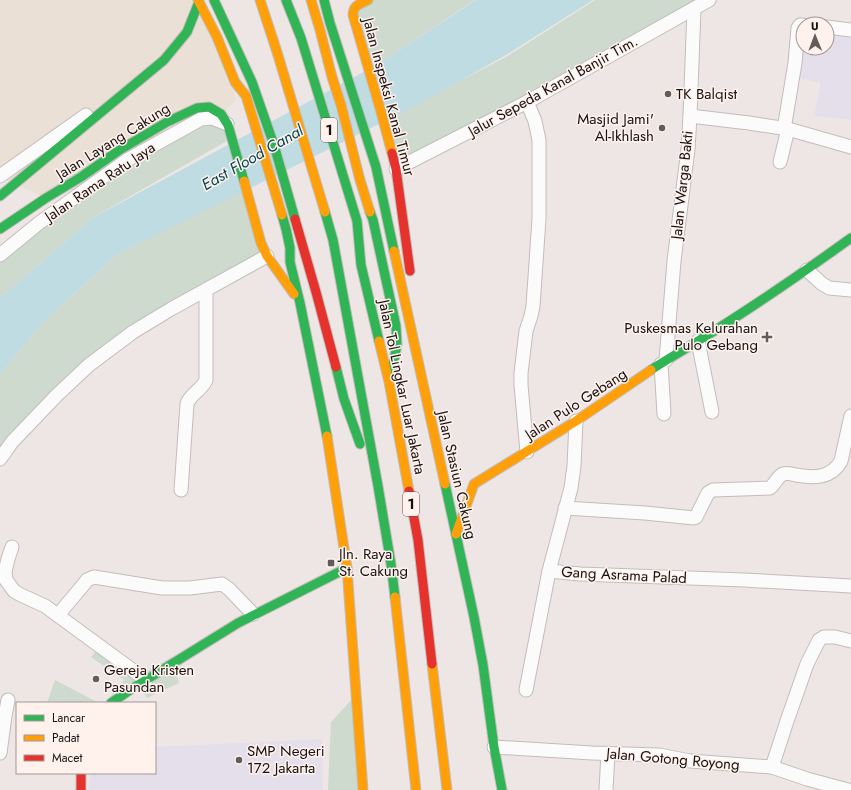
<svg xmlns="http://www.w3.org/2000/svg" width="851" height="790" viewBox="0 0 851 790" font-family="Jost,sans-serif">
	<rect width="100%" height="100%" fill="#ede6e4"/>
	<polygon fill="#eae0d5" points="0,0 198,0 235,82 235,101 221,114 46,198 0,177"/>
	<g fill="#e5dfeb">
		<polygon points="827,28 851,31 851,120 814,116 821,83 798,78 803,37 803,48 827,48"/>
		<polygon points="322,739 323,790 88,790 91,773 155,773 155,747"/>
	</g>
	<g fill="#cedacd">
		<polygon points="368,0 475,0 395,53 369,69 355,7"/>
		<polygon points="595,0 708,0 396,169 383,121 506,57"/>
		<polygon points="212,118 232,138 94,217 0,298 0,256 69,201"/>
		<polygon points="244,190 267,256 89,365 0,459 0,374 43,322 118,254"/>
		<polygon points="98,649 143,674 172,657 179,683 147,698 142,690 105,703 124,680 91,657"/>
		<polygon points="55,680 99,703 47,703"/>
		<polygon points="357,694 363,790 328,790 331,722"/>
	</g>
	<polygon fill="#bfdce3" points="476,0 593,0 506,55 421,103 118,254 43,322 0,374 0,298 94,217 369,69 395,53"/>
	<g fill="none" stroke-linecap="round" stroke-linejoin="round">
		<g stroke="#c2bdbb" stroke-width="15">
			<g id="street">
				<polyline points="827,27 851,30"/>
				<polyline points="690,116 749,123 788,129 851,147"/>
				<polyline points="784,129 795,63 798,28 800,25 803,25"/>
				<polyline points="780,162 788,129"/>
				<polyline points="396,169 527,102 709,0"/>
				<polyline points="0,176 86,115"/>
				<polyline points="0,255 39,223 127,160 201,119 212,118 227,124"/>
				<polyline points="807,270 821,283 829,288 851,290"/>
				<polyline points="698,341 712,412"/>
				<polyline points="666,360 674,261 688,149 690,116 694,9"/>
				<polyline points="661,364 664,414"/>
				<polyline points="576,421 574,466 571,488 549,571 580,574 744,580 851,586"/>
				<polyline points="527,452 521,385 521,373 526,331 531,316 533,306 539,219 539,140 535,121 527,102"/>
				<polyline points="0,459 12,442 57,395 89,365 133,332 171,309 267,256"/>
				<path d="M181,490L187,404C190,394 202,390 206,380V290"/>
				<path d="M565,508L645,513L694,518L696,517L708,493L713,490L770,488C775,484 777,477 783,474C787,473 792,474 796,475C813,478 831,479 841,461L851,416"/>
				<polyline points="12,547 8,559 5,572 6,580 14,591 21,595 45,606 146,680"/>
				<polyline points="58,615 84,584 87,580 94,577 162,588 190,588 222,584 229,589 253,614"/>
				<polyline points="526,690 549,571"/>
				<polyline points="494,747 592,753 659,755 690,761 772,767 807,779 848,790"/>
				<polyline points="0,753 5,716 8,700"/>
				<polyline points="772,767 787,721 807,664 819,640 824,637 835,637 851,641"/>
				<polyline points="606,790 608,753"/>
			</g>
		</g>
		<g stroke="#c2bdbb" stroke-width="11">
			<g id="fast">
				<polyline points="214,0 252,82 274,145 295,219"/>
				<polyline points="286,0 301,38 357,221 361,265 379,341"/>
				<polyline points="324,0 330,23 376,167 394,251"/>
				<polyline points="0,196 164,60 187,32 199,2"/>
				<polyline points="325,212 333,240 378,486 391,564 395,597"/>
				<polyline points="370,212 373,220 396,326 397,345 391,375"/>
				<polyline points="282,215 286,229 290,248 290,262 300,303 327,436"/>
				<polyline points="0,229 46,198 81,177 118,151 167,122 197,108 209,107 221,114 228,125 244,181"/>
				<polyline points="336,367 344,399 360,444"/>
				<path d="M651,370C666,360 682,351 698,341C750,309 801,274 851,238"/>
				<polyline points="445,484 474,617 483,665 494,747 502,790"/>
				<polyline points="111,703 133,688 238,623 347,568"/>
			</g>
		</g>
		<g stroke="#c2bdbb" stroke-width="11">
			<g id="slow">
				<polyline points="198,0 217,37 235,82 246,96 282,215"/>
				<polyline points="260,0 277,52 325,212"/>
				<polyline points="311,0 320,30 332,77 341,105 360,180 370,212"/>
				<path d="M368,0C360,4 353,5 353,15L381,112L392,153"/>
				<polyline points="244,181 261,243 267,256 294,294"/>
				<polyline points="394,251 445,484"/>
				<polyline points="379,341 389,382 409,491"/>
				<polyline points="327,436 347,568 363,790"/>
				<polyline points="456,534 474,484 576,421 651,370"/>
				<polyline points="395,597 416,790"/>
				<polyline points="432,664 447,790"/>
			</g>
		</g>
		<g stroke="#c2bdbb" stroke-width="11">
			<g id="jam">
				<polyline points="392,153 396,169 410,271"/>
				<polyline points="295,219 316,292 336,367"/>
				<polyline points="409,491 418,540 432,664"/>
				<polyline points="81,773 81,790"/>
			</g>
		</g>
		<use href="#street" stroke="#fcfbfb" stroke-width="13"/>
		<use href="#fast" stroke="#30b455" stroke-width="9"/>
		<use href="#slow" stroke="#ff9f0a" stroke-width="9"/>
		<use href="#jam" stroke="#e5322d" stroke-width="9"/>
	</g>
	<g fill="#625c5b" stroke="#fff2ed" stroke-width="1.5">
		<circle cx="668" cy="94" r="4"/>
		<circle cx="662" cy="128" r="4"/>
		<path d="M765 331h4v4h4v4h-4v4h-4v-4h-4v-4h4z"/>
		<rect x="327" y="559" width="8" height="8" rx="2"/>
		<circle cx="96" cy="679" r="4"/>
		<circle cx="239" cy="760" r="4"/>
	</g>
	<g text-anchor="middle" stroke-width="3" stroke-linejoin="round" paint-order="stroke">
		<g fill="#fff2ed" stroke="#5d5553" stroke-width="1">
			<rect x="321" y="118" width="16" height="24" rx="3"/>
			<rect x="403" y="492" width="16" height="24" rx="3"/>
		</g>
		<g font-size="14" font-weight="bold" fill="#171211">
			<text x="329" y="135">1</text>
			<text x="411" y="509">1</text>
		</g>
		<g font-size="15" fill="#171211" stroke="#fff2ed">
			<text transform="translate(553 86) rotate(-29)" y="5">Jalur Sepeda Kanal Banjir Tim.</text>
			<text transform="translate(389 97) rotate(75)" y="5">Jalan Inspeksi Kanal Timur</text>
			<text transform="translate(113 141) rotate(-32)" y="5">Jalan Layang Cakung</text>
			<text transform="translate(100 182) rotate(-34)" y="5">Jalan Rama Ratu Jaya</text>
			<text transform="translate(682 185) rotate(-84)" y="5">Jalan Warga Bakti</text>
			<text transform="translate(402 387) rotate(78)" y="5">Jalan Tol Lingkar Luar Jakarta</text>
			<text transform="translate(576 404) rotate(-33)" y="5">Jalan Pulo Gebang</text>
			<text transform="translate(457 475) rotate(77)" y="5">Jalan Stasiun Cakung</text>
			<text transform="translate(624 575) rotate(3)" y="5">Gang Asrama Palad</text>
			<text transform="translate(673 759) rotate(5)" y="5">Jalan Gotong Royong</text>
		</g>
		<g font-size="15" fill="#171211" stroke="#fff2ed" text-anchor="start">
			<text x="676" y="99">TK Balqist</text>
			<text x="654" y="124" text-anchor="end">Masjid Jami'<tspan x="654" dy="17">Al-Ikhlash</tspan></text>
			<text x="758" y="333" text-anchor="end">Puskesmas Kelurahan<tspan x="758" dy="17">Pulo Gebang</tspan></text>
			<text x="339" y="559">Jln. Raya<tspan x="339" dy="17">St. Cakung</tspan></text>
			<text x="104" y="675">Gereja Kristen<tspan x="104" dy="17">Pasundan</tspan></text>
			<text x="247" y="756">SMP Negeri<tspan x="247" dy="17">172 Jakarta</tspan></text>
		</g>
		<g font-size="16" font-style="italic" fill="#034853" stroke="#fff2ed">
			<text transform="translate(252 157) rotate(-30)" y="6">East Flood Canal</text>
		</g>
	</g>
	<rect x="16" y="702" width="140" height="72" fill="#fff2ed" stroke="#a29895"/>
	<rect x="24" y="715" width="20" height="6" fill="#30b455" stroke="#a29895"/>
	<text x="52" y="722" font-size="12" fill="#171211">Lancar</text>
	<rect x="24" y="735" width="20" height="6" fill="#ff9f0a" stroke="#a29895"/>
	<text x="52" y="742" font-size="12" fill="#171211">Padat</text>
	<rect x="24" y="755" width="20" height="6" fill="#e5322d" stroke="#a29895"/>
	<text x="52" y="762" font-size="12" fill="#171211">Macet</text>
	<g transform="translate(815 36) rotate(359)"><circle r="19" fill="#fff2ed" stroke="#a29895"/>
	<path d="M0-3L7 15L0 10L-7 15Z" fill="#625c5b"/>
	<text y="-6" font-size="11" font-weight="bold" text-anchor="middle" fill="#171211">U</text>
	</g>
</svg>
